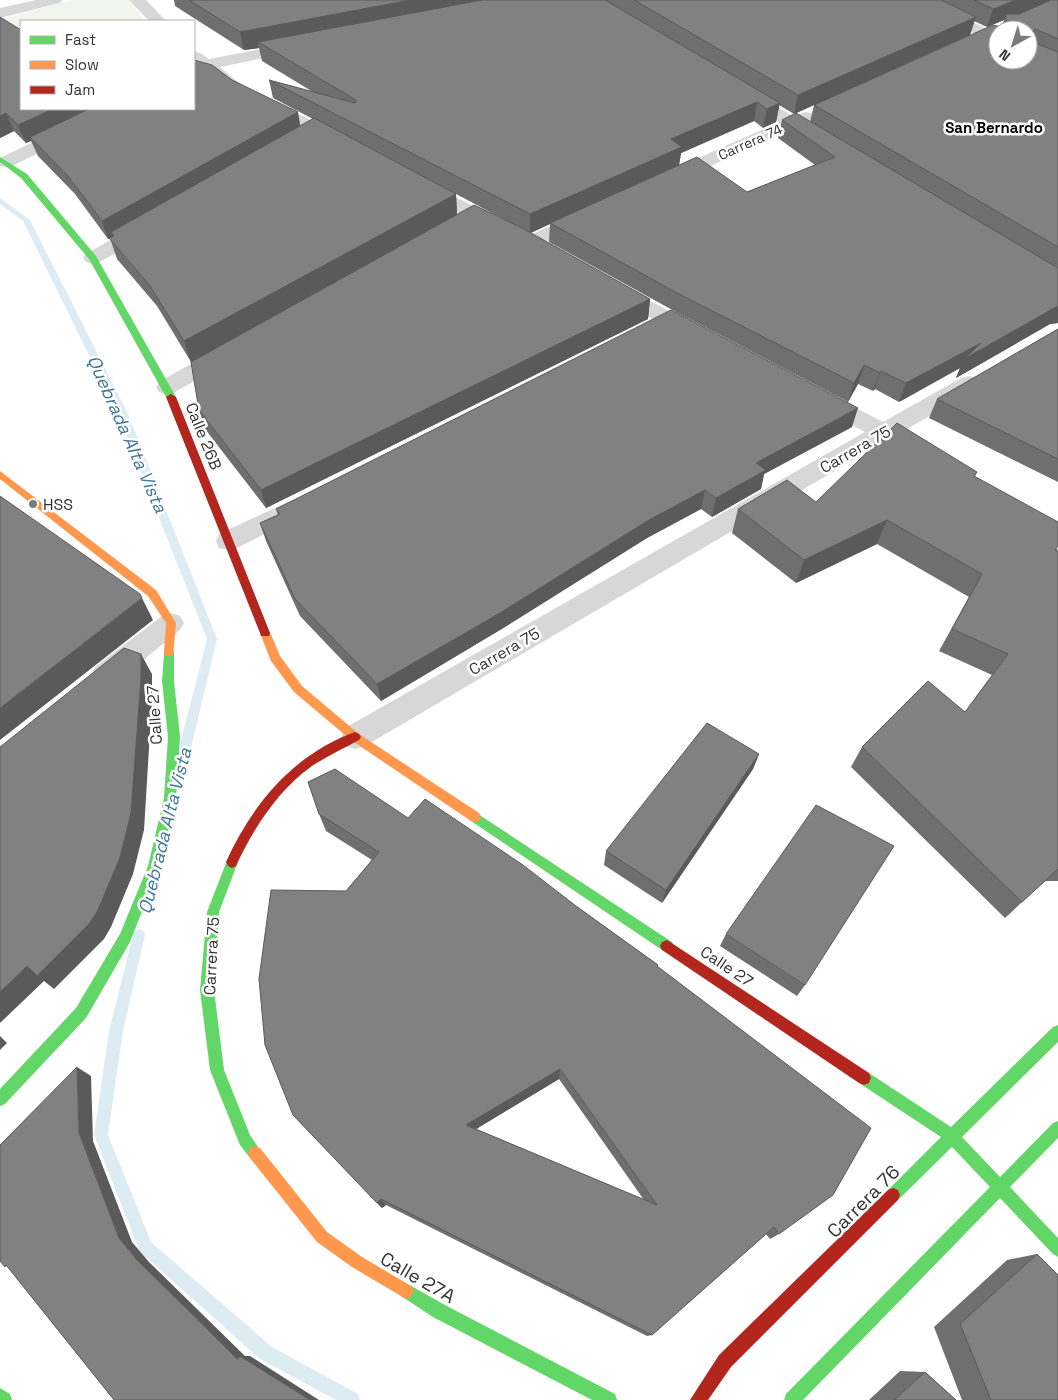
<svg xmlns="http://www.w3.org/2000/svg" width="1058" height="1400" viewBox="0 0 1058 1400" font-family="'Space Grotesk',sans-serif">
	<rect width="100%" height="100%" fill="#fff"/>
	<polygon fill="#f1f5ed" points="73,0 129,0 145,21 21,21 21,32 0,19"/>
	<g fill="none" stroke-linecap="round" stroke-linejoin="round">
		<g fill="#ddebf3" fill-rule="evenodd">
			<polygon points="0,198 30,220 128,414 217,639 190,752 188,756 184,757 180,756 178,752 207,639 118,414 23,221 0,204"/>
			<polygon points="139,929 144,931 145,935 123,1031 108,1135 151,1242 272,1347 358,1394 360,1400 336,1400 260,1359 140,1252 94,1135 109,1031 134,931"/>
		</g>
		<g fill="#d7d7d7" fill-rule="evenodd">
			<polygon points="36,0 63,0 60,3 0,18 0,8"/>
			<polygon points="129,0 146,0 166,21 149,21"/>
			<polygon points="906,0 926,0 998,34 998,45 909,3"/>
			<polygon points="298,42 304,44 306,47 304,50 220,67 238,82 236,86 224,86 204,71 194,73 194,51 200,53 209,59"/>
			<polygon points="745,90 751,91 793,116 805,112 811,113 814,117 805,123 822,133 825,137 822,141 816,142 791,130 677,181 671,183 665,181 662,177 665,173 779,122 739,99 737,95 739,91"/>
			<polygon points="267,99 346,137 349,141 346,145 340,146 334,145 261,108 258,104 261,100"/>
			<polygon points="101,109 123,109 120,113 12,166 6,167 0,166 0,158"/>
			<polygon points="424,181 505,222 508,226 505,230 498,232 491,230 417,191 415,187 417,183"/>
			<polygon points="584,211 591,213 594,217 591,221 537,246 530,248 523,246 520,242 523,238"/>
			<polygon points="145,222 152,224 155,228 152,232 100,262 93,264 86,262 83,258 86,254 138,224"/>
			<polygon points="617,285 624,287 701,328 705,333 701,338 694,340 687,338 610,295 607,291 610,287"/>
			<polygon points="225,347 233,349 236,354 233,359 175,392 167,394 159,392 156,387 159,382 217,349"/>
			<path d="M969,376L977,378L980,383L977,388L902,432L927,445L931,451L927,457C912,461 898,450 884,442L365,746L355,749L345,746L341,737L345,728L865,432L815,405L812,400L815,395L823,392L831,395L883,422L961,378Z"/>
			<polygon points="294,499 303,502 306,508 303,514 237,548 228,550 219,548 216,541 219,534"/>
			<polygon points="171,613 180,616 184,623 180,630 115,683 105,686 95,683 91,675 95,667 162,616"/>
		</g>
		<g fill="#63d668" fill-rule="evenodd">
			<polygon points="0,157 27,174 96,256 176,397 174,399 171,400 166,397 89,259 21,178 0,162"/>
			<polygon points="169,649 173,650 174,653 174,681 180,737 176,798 160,866 130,942 86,1018 5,1104 0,1106 0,1089 76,1008 120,934 148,866 164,798 168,737 162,681 164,653 165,650"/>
			<polygon points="475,812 672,942 674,946 672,950 667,952 662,950 471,821 469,817 471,813"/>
			<polygon points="232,856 236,858 238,862 219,912 214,990 224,1070 250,1135 262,1153 260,1158 255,1160 250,1158 240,1145 210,1070 200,990 207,912 228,858"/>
			<polygon points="1058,1025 1058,1042 962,1137 1000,1177 1053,1123 1058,1121 1058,1138 1010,1187 1058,1238 1058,1257 1053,1254 1000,1198 803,1400 784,1400 786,1394 990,1187 952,1147 898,1200 893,1202 888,1200 886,1195 888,1190 941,1137 859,1083 857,1078 859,1073 864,1071 869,1073 951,1127 1053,1027"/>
			<polygon points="406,1283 445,1305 615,1394 617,1400 592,1400 433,1317 401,1296 398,1291 401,1286"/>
			<polygon points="0,1388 10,1394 12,1400 0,1400"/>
		</g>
		<g fill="#ff974d" fill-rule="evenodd">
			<polygon points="0,471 156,590 176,623 173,656 165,656 164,653 166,623 148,596 0,479"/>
			<polygon points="265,629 269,630 280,656 302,686 359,734 479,813 481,817 479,821 475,822 471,821 351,740 294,692 271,661 260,633"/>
			<polygon points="255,1146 260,1148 327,1232 362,1257 411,1286 414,1291 411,1296 406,1299 401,1296 352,1267 317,1242 250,1158 248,1153 250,1148"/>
		</g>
		<g fill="#b3261e" fill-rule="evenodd">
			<polygon points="171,394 176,397 270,633 269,636 261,636 260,633 166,397"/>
			<path d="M355,732L359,734L361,737L359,740C343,749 327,756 312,766C278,790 253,829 236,866L232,868L228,866L226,862C252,804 294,754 355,732Z"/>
			<polygon points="667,940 869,1073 871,1078 869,1083 864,1085 859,1083 662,950 660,946 662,942"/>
			<polygon points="893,1188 898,1190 900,1195 898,1200 731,1367 708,1400 690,1400 719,1355 888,1190"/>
		</g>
	</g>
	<g fill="#6f6f6f" fill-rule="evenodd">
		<path d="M174,0H1058V323L1050,324L956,378L960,368L899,402L875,389L873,391L858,384L848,402L676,312L549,242L550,224L531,233L650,299L648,319L266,508L205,429L199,410L191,362L157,306L117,259L110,238L108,239L75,194L38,156L31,141L26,143L14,131L0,138V17L21,109H194L232,80L300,126L313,119L273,98L269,80L313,92L262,61L259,48L244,50L175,6ZM1004,20L1002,27L860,84L970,35L974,21L987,27ZM779,105L794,114L814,105L810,122L782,120L778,138L815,165L747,192L679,165L681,153L754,121L763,128L776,122ZM456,194L507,221L457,215Z"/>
		<polygon points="1058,329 1058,482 929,418 937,399"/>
		<polygon points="852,427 764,474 761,489 712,517 701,509 647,538 500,630 381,701 300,616 266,541 260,523 278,515 276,509"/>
		<polygon points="977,472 975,476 1058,550 1057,551 1058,552 1058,881 1045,881 1005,918 851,767 862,747 965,712 992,675 939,651 969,597 877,544 796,583 732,533 738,509 816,502"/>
		<polygon points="759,754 753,769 662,903 604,865 606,851"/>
		<path d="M319,814L408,818L576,906L658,965L657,967L779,1234L770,1239L766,1234L652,1335L647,1336L386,1205L382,1208L293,1115L346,891L372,860L326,831ZM559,1079L644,1200L476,1129Z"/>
		<polygon points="726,934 805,985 797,996 720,946"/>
		<polygon points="1037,1254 1058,1400 962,1400 934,1327 1007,1260"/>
		<polygon points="900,1371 925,1372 956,1400 869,1400"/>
	</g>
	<g fill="#5a5a5a">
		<polygon points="411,0 506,0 258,42 259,48 244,50 240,32"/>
		<polygon points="1016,0 1055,0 1006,19 1006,14 1004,20 987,27 993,9"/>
		<polygon points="976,17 970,35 794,114 798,95"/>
		<polygon points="757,102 754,121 681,153 679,165 530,233 530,214 671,139"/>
		<polygon points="780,103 776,122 763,128 767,109"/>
		<polygon points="53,109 97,109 30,137 31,141 26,143 18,125"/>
		<polygon points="298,112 301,130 111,232 113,237 108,239 102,221"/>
		<polygon points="6,113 14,131 0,138 0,116"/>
		<polygon points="456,194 457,215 191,362 184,341"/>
		<polygon points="650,299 648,319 266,508 261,490"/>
		<polygon points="1058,306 1058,323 1050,324 956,378 960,368 899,402 906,383 981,343"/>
		<polygon points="864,365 858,384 848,402 854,383"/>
		<polygon points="881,371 875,389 873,391 880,373"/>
		<polygon points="858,408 852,427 764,474 761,489 712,517 716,498 756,463"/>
		<polygon points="705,490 701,509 647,538 500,630 381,701 377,684 649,520"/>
		<polygon points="887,520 877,544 796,583 804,560"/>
		<polygon points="142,598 153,620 0,740 0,708"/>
		<polygon points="141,654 152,674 152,699 144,830 133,874 111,927 104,939 54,989 44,981 0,1023 0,992 27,966"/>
		<polygon points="759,754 753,769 662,903 666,890"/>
		<polygon points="0,1036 7,1043 0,1050"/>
		<polygon points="77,1067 91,1076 93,1141 132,1242 149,1262 245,1356 250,1356 319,1400 310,1400 237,1359 136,1259 119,1238 79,1133"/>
		<polygon points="560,1069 559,1079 468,1134 466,1125"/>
		<polygon points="381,1199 386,1205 382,1208 377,1203"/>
	</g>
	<g fill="#818181" stroke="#5a5a5a" fill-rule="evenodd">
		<polygon points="189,0 411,0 240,32"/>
		<polygon points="482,0 605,0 780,103 767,109 757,102 671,139 682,147 530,214 269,80 355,103 356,100 258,42"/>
		<polygon points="634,0 941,0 976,17 798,95"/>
		<polygon points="974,0 1016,0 993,9"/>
		<path d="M1051,0H1058V39L1036,29L1033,31V42L1058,52V247L814,105L993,25L1006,28V14H1019ZM998,30H1028V60H998Z"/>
		<polygon points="0,17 21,30 21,109 53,109 18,125 6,113 0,116"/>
		<polygon points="194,60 212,65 232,80 298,112 102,221 68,176 30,137 89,109 194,109"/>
		<polygon points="796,113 1058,268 1058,306 964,359 981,343 906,383 881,371 880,373 864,365 854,383 679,294 550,223 697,157 747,192 835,157 782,120"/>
		<polygon points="314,118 456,194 184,341 150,286 109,238 114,236 111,232"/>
		<polygon points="474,205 522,228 650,299 261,490 199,410 191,362"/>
		<polygon points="671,310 858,408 756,463 766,470 716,498 705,490 649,520 500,613 377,684 295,599 260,523 280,514 276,509"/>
		<polygon points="1058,329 1058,459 937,399"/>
		<polygon points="897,423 977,472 974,476 1058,522 1058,546 1055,550 1058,552 1058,869 1022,902 862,747 928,681 965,712 1008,654 952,629 982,574 887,520 804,560 738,509 787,480 816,502"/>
		<polygon points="0,496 140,594 142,598 0,708"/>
		<polygon points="124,648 141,654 141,679 131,813 120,858 97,912 89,924 37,976 27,966 0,992 0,747"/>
		<polygon points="707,723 759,754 666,890 606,851"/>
		<path d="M335,769L408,818L425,799L523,865L576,906L658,965L657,966L871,1128L833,1195L779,1234L774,1227L652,1335L381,1199L377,1203L293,1115L265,1045L259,979L271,890L346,891L379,852L319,814L308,782ZM560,1069L657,1205L466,1125Z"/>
		<polygon points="816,805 894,846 805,985 726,934"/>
		<polygon points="77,1067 79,1133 119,1238 136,1259 237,1359 240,1356 310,1400 114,1400 6,1265 5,1267 0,1261 0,1145"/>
		<polygon points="1037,1254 1058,1275 1058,1400 991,1400 960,1324"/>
		<polygon points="925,1372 956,1400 894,1400"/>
	</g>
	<circle fill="#7a7a7a" stroke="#fff" stroke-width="2" cx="33" cy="504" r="5"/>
	<g text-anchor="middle" stroke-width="5" stroke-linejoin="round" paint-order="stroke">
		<g font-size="14" fill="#333" stroke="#fff">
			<text transform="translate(750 142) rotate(-24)" y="5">Carrera 74</text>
		</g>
		<g font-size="15" font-weight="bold" fill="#000" stroke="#fff">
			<text x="994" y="133">San Bernardo</text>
		</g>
		<g font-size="16" fill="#333" stroke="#fff">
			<text transform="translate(204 436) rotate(68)" y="6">Calle 26B</text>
			<text transform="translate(855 449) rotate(-30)" y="6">Carrera 75</text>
			<text transform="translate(504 651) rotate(-30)" y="6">Carrera 75</text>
			<text transform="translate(154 715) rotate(-94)" y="6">Calle 27</text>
			<text transform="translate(211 956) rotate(-87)" y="6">Carrera 75</text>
			<text transform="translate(727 966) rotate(34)" y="6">Calle 27</text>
		</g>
		<g font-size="16" fill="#333" stroke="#fff" text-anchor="start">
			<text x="43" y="510">HSS</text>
		</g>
		<g font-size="18" font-style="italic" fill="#3f7597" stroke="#fff">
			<text transform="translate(127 434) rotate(66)" y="6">Quebrada Alta Vista</text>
			<text transform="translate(165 831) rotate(-76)" y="6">Quebrada Alta Vista</text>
		</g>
		<g font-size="19" fill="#333" stroke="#fff">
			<text transform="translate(863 1201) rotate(-45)" y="7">Carrera 76</text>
			<text transform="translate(418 1277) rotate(30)" y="7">Calle 27A</text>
		</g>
	</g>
	<rect x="20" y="20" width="175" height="90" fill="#ffffff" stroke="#adadad"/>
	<rect x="30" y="36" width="25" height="8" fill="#63d668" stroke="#adadad"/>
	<text x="65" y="45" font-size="15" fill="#333333">Fast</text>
	<rect x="30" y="61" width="25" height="8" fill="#ff974d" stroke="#adadad"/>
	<text x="65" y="70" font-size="15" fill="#333333">Slow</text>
	<rect x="30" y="86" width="25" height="8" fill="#b3261e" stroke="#adadad"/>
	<text x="65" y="95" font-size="15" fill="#333333">Jam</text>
	<g transform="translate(1013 45) rotate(219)"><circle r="24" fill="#ffffff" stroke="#adadad"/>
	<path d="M0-4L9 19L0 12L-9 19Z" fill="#7a7a7a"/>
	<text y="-8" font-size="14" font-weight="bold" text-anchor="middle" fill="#333333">N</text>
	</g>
</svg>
